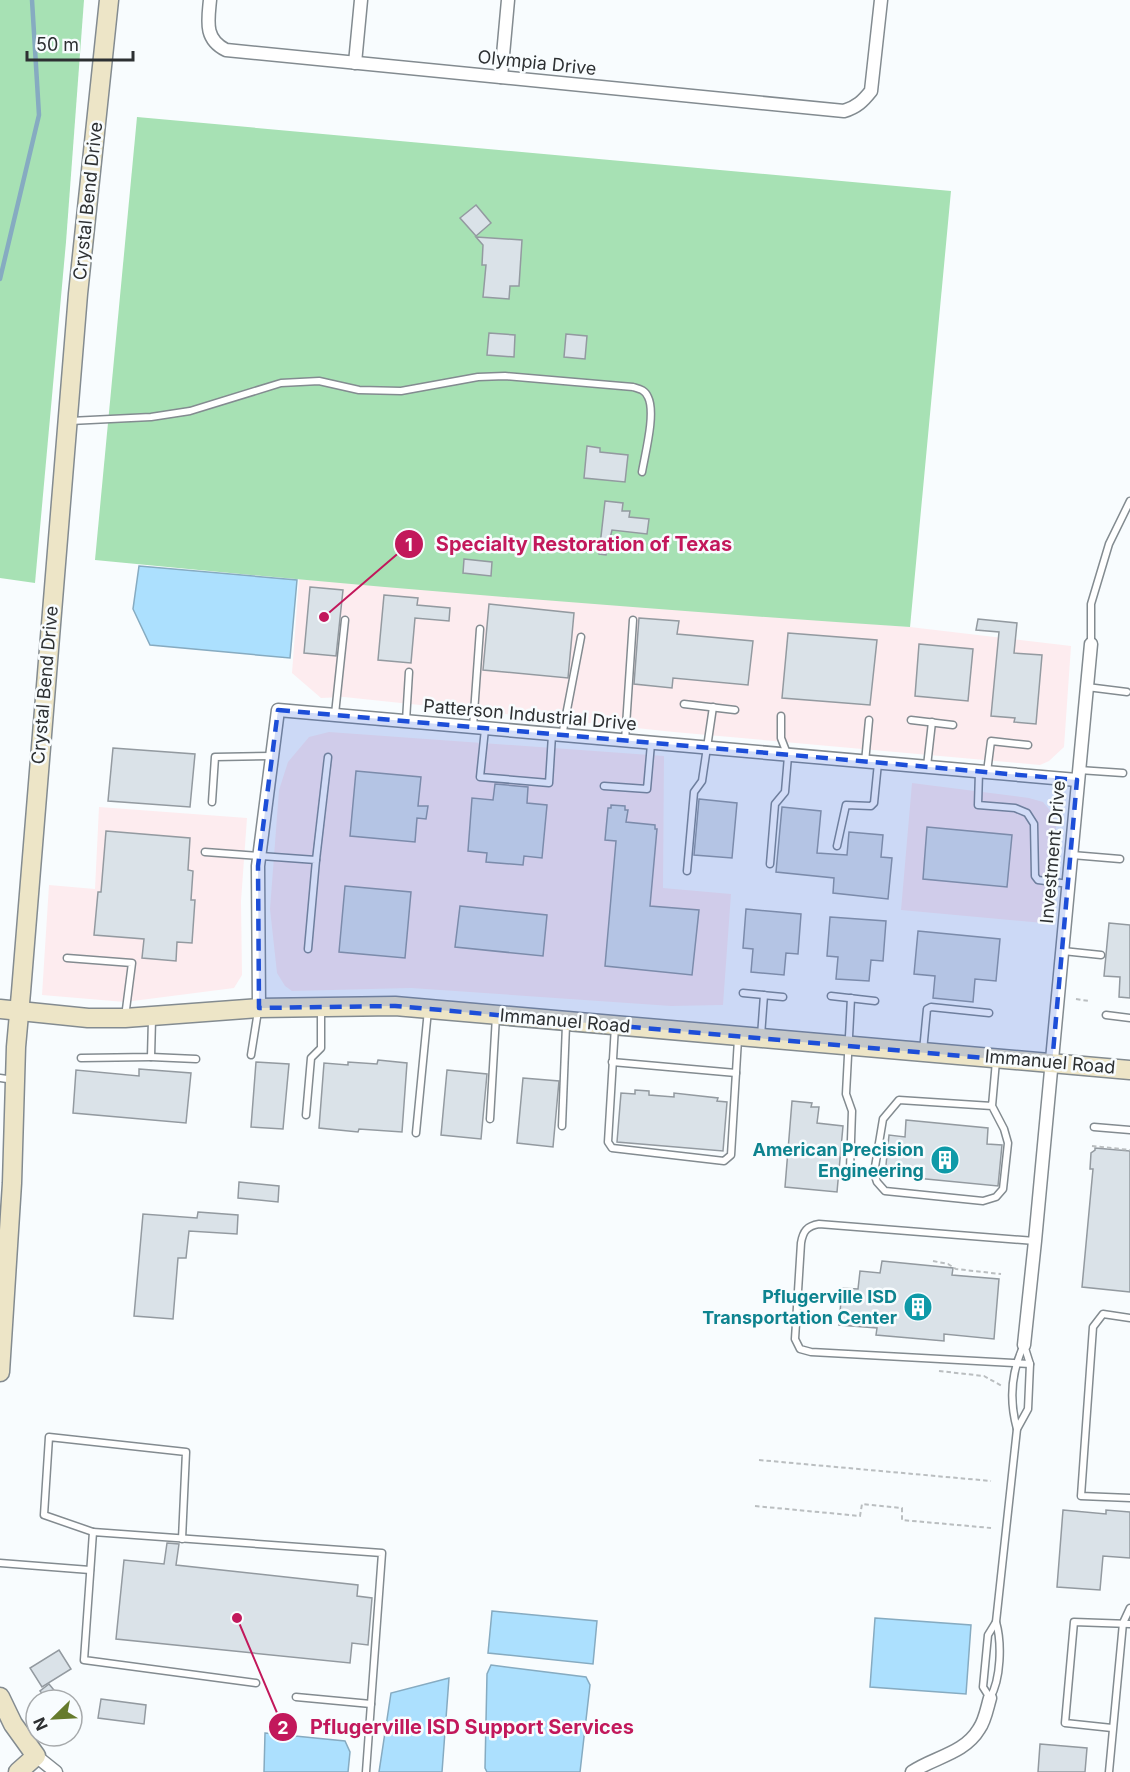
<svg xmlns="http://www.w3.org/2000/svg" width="1130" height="1772" viewBox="0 0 1130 1772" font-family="Inter,sans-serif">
	<rect width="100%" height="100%" fill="#f8fcfe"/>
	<g fill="#fdecef">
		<polygon points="299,579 910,627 1071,646 1064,747 1049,761 1040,765 674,732 344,697 321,698 292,673"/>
		<polygon points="329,732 664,756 663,888 731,894 723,1005 671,1006 411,988 292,991 285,986 277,973 270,909 279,790 288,762 309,737"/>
		<polygon points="912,783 1029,798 1043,802 1054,815 1056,828 1043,923 901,910"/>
		<polygon points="99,807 247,818 241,901 242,975 234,988 125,1002 42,995 49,885 95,889"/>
	</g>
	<g fill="#a7e1b4">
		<polygon points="0,0 84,0 66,242 35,583 0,578"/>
		<path d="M137,117L951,191L910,627C638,609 366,587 95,560Z"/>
	</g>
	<g fill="#ace0fe" stroke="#86abc1" stroke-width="1.5">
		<polygon points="139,566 297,580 290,658 150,645 133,609"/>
		<polygon points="492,1611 597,1621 593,1664 488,1653"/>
		<polygon points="875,1618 971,1625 966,1694 870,1687"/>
		<polygon points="491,1665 586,1677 590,1685 580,1772 487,1772 485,1768 487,1674"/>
		<polygon points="449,1678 442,1772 379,1772 391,1693"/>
		<polygon points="265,1733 345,1741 350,1752 348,1772 264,1772"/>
	</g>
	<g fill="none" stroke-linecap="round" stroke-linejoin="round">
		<polyline stroke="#86abc1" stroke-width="4.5" points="0,279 39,115 32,0"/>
	</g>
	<g fill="#dae2e8" stroke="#939aa0" stroke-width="1.5">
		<polygon points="476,205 491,223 476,236 460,218"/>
		<polygon points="476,237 522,240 519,286 510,286 509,299 483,297 486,265 482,265 483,245"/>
		<polygon points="489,333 515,335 514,357 487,355"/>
		<polygon points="566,334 587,336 585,359 564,357"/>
		<polygon points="587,446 600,448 600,452 628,455 625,482 584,478"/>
		<polygon points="605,501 623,503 622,511 630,511 629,517 649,519 647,534 612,530 606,555 599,554"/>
		<polygon points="464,559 492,562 491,576 463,573"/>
		<polygon points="310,587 343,590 336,656 304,653"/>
		<polygon points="384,595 418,598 417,605 450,608 449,621 415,618 411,663 378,660"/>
		<polygon points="489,604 574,613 568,678 483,670"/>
		<polygon points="639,618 679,621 677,634 753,641 748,685 673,678 672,688 634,684"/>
		<polygon points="978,619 1017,623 1014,653 1042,655 1036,724 1014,722 1015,718 991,716 999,632 976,630"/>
		<polygon points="788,633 877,640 870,705 782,698"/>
		<polygon points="919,644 973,649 968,701 915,696"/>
		<polygon points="113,748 195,754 190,807 108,801"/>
		<polygon points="356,771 421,777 418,806 428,806 426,819 417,818 415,842 350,836"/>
		<polygon points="495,784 528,787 527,803 547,805 542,858 524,856 523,865 486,862 487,853 468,851 472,798 493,800"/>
		<polygon points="699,799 737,803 732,858 694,855"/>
		<polygon points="611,805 625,806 625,810 628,810 626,822 655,825 655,829 657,829 650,906 699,910 692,975 605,966 616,841 605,840 608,808 611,808"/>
		<polygon points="782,807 821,811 817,853 847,855 849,832 883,835 881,857 892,858 888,899 833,893 834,878 776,872"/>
		<polygon points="927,827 1012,835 1007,887 923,879"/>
		<polygon points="106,831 190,838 188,870 193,871 191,900 195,900 192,943 177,942 176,961 142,958 144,939 94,935 98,892 101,892"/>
		<polygon points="345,886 411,892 405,958 339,952"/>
		<polygon points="460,906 547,915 543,956 455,947"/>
		<polygon points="746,909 801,914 798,954 786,953 784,975 751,972 753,949 743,948"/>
		<polygon points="830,917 886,921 883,961 871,960 869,981 836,979 838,957 827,956"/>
		<polygon points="1109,923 1130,925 1130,998 1119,997 1120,977 1104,976"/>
		<polygon points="918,931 1000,939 996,981 975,979 973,1002 933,998 935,976 914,974"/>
		<polygon points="378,1060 407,1063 402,1132 359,1129 358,1132 319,1128 324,1063 348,1065 348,1062 377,1064"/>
		<polygon points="256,1062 289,1064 283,1129 251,1127"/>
		<polygon points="139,1069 191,1073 186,1123 73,1113 76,1070 139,1076"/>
		<polygon points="447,1070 487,1074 481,1139 441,1135"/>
		<polygon points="523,1078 559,1081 553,1147 517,1143"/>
		<polygon points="635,1090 649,1091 649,1095 674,1097 674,1093 718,1098 717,1101 727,1102 723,1151 617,1142 621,1093 635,1094"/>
		<polygon points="792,1101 812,1103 811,1107 819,1107 817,1123 843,1126 837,1192 785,1187"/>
		<polygon points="906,1120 988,1128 987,1144 1002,1145 998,1186 885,1175 889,1135 905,1137"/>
		<polygon points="1095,1148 1130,1151 1130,1292 1082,1287 1093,1169 1090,1169 1091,1153 1095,1150"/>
		<polygon points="239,1182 279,1186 278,1202 238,1198"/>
		<polygon points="198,1212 238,1215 237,1234 189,1231 186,1258 178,1258 173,1319 134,1316 143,1214 197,1218"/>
		<polygon points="882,1261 953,1268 952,1275 999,1279 994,1339 944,1334 944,1341 876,1335 877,1328 839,1325 842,1288 858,1289 860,1271 880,1273"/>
		<polygon points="1063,1510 1106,1514 1106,1510 1130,1512 1130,1558 1103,1556 1100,1590 1057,1587"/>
		<polygon points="167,1543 179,1544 176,1565 358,1585 357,1596 372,1598 368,1645 352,1643 350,1663 116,1639 124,1560 164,1564"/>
		<polygon points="59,1650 71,1669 42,1687 30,1668"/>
		<polygon points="49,1684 62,1700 47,1700 40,1691"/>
		<polygon points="101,1699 146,1705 144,1724 98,1718"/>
		<polygon points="1040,1744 1087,1748 1085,1772 1038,1772"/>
	</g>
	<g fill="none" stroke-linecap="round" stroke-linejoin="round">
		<g stroke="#838b90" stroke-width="9">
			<g id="lane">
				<path d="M70,421L151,417L190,411L281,383L319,381L359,390L401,391L478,377L505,376L633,387C640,389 645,390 648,397C656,413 645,454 642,472"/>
				<polyline points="1091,644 1091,604 1109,544 1130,501"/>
				<polyline points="1087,687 1127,692"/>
				<polyline points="684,704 735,710"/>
				<polyline points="335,714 345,620"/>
				<polyline points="911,720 953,725"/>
				<polyline points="406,721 409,672"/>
				<polyline points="473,727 480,629"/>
				<polyline points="485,729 480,777 549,783 552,735"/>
				<polyline points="562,736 581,637"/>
				<polyline points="625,741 633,620"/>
				<polyline points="865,762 869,720"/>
				<polyline points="927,766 932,722"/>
				<polyline points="1079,770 1123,773"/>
				<polyline points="979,772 978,805 1015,808 1027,813 1034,824 1035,876 1038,880 1069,884"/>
				<polyline points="987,772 991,741 1028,745"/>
				<polyline points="604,786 647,789 651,744"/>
				<polyline points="212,802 215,757 272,756"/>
				<polyline points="837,846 846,805 871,806 874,803 878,763"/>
				<polyline points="205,852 316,860 308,949"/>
				<polyline points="1072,855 1120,859"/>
				<polyline points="316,860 328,757"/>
				<polyline points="770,864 775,804 785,792 788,756 781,738 781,716"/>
				<polyline points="687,871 694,792 702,781 713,707"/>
				<polyline points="1063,951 1101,955"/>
				<polyline points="67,958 132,963 125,1017"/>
				<polyline points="743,993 783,997"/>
				<polyline points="831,996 875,1001"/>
				<polyline points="1106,1015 1130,1018"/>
				<polyline points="615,1026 608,1142 612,1148 724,1161 731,1155 738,1039"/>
				<polyline points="761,1036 764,995"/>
				<polyline points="923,1051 927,1009 931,1007 989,1013"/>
				<polyline points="251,1055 258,1011"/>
				<polyline points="151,1057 196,1059"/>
				<polyline points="81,1058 151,1057 152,1019"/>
				<polyline points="612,1062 736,1073"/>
				<polyline points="0,1078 14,1080"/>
				<polyline points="992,1106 899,1100 883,1119 874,1173 877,1182 885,1191 983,1201 996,1197 1003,1189 1008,1143 1004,1129 992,1106 996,1061"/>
				<polyline points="306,1115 311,1058 321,1048 321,1009"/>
				<polyline points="490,1119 496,1016"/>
				<polyline points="562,1126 566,1025"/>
				<polyline points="1094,1127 1130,1130"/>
				<polyline points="416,1133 428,1010"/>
				<polyline points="850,1169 852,1111 846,1094 851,998"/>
				<polyline points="1130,1318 1103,1314 1093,1327 1081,1496 1130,1498"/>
				<path d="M1030,1364L811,1352L800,1349L795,1339L801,1243C803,1231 807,1226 819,1224L1035,1241"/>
				<path d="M1017,1429C1009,1400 1011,1372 1024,1345"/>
				<polyline points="93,1532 44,1515 49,1437 186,1452 182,1539"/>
				<polyline points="0,1563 90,1570"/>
				<polyline points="256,1683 84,1660 93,1532 382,1553 366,1772"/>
				<polyline points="296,1697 371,1704"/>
				<path d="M990,1698C1001,1679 1002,1643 996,1622L1017,1429L1028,1409L1030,1364L1024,1345"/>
				<polyline points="990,1698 983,1687 988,1635 996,1622"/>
				<polyline points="1112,1728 1065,1723 1074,1622 1130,1624"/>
				<polyline points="1109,1772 1123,1623 1130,1608"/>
			</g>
		</g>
		<g stroke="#838b90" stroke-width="15">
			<g id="street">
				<path d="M210,0C208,21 204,39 226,50L844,111C857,107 863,101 871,91L881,0"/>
				<polyline points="355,63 361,0"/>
				<polyline points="501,77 508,0"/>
				<polyline points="259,1008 258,866 278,710 1077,780"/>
				<polyline points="1024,1345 1035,1241 1091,644"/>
				<polyline points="36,1756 56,1772"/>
				<path d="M912,1772C934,1757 964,1754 979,1729C985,1721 987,1708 990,1698"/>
			</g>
		</g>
		<g stroke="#838b90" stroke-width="21">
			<g id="secondary">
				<polyline points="0,1009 88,1018 125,1018 259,1008 395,1006 1130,1070"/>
				<polyline points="0,1372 12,1183 16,1047 21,992 78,294 109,0"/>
				<polyline points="0,1697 13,1724 36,1756 18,1772"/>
			</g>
		</g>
		<g stroke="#babec0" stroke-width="2" stroke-dasharray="4.5 3" stroke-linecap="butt">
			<polyline points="1076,999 1089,1001"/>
			<polyline points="1092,1146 1130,1150"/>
			<polyline points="933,1261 948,1264 956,1269 1001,1274"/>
			<polyline points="939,1371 984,1376 1002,1386"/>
			<polyline points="759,1460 991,1481"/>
			<polyline points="755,1506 860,1516 862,1504 902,1508 902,1520 991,1528"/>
		</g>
		<use href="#lane" stroke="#fff" stroke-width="6"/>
		<use href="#street" stroke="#fff" stroke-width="12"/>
		<use href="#secondary" stroke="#ede5c7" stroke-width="18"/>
	</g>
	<path fill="#1d4ed8" fill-opacity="0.2" stroke="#1d4ed8" stroke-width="4.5" stroke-dasharray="12 8" stroke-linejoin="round" d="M278,710L1077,780L1052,1064L395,1006L259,1008L258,866Z"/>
	<defs>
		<g id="building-disc" transform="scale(1.5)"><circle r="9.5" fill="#0f9aa8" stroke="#f8fcfe"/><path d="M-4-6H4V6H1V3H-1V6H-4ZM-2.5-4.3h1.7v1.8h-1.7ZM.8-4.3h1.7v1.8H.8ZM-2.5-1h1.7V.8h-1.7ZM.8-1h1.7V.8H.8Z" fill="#fff"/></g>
	</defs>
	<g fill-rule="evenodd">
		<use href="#building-disc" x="945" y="1160"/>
		<use href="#building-disc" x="918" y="1307"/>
	</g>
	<g text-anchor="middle" stroke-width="5" stroke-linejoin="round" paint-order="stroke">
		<g font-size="18" fill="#2d3032" stroke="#f8fcfe">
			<text transform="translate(537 63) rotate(6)" y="6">Olympia Drive</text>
			<text transform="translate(88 201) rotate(-84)" y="6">Crystal Bend Drive</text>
			<text transform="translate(45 685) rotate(-85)" y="6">Crystal Bend Drive</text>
			<text transform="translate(530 715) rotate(5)" y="6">Patterson Industrial Drive</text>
			<text transform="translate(1053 852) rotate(-85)" y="6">Investment Drive</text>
			<text transform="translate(565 1021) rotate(5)" y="6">Immanuel Road</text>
			<text transform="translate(1050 1062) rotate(5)" y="6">Immanuel Road</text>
		</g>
		<g font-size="18" font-weight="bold" fill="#0d838f" stroke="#f8fcfe" text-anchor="end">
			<text x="924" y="1156">American Precision<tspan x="924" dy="21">Engineering</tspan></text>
			<text x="897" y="1303">Pflugerville ISD<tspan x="897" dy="21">Transportation Center</tspan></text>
		</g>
	</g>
	<path fill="none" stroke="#c2185b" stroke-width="2" d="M324 617L409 544M237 1618L283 1727"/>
	<g fill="#c2185b" stroke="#f8fcfe" stroke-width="2">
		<circle cx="324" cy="617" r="6"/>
		<circle cx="237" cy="1618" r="6"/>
		<circle cx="409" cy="544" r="15"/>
		<circle cx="283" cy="1727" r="15"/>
	</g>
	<g font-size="18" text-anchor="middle" font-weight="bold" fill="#fff">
		<text x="409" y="551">1</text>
		<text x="283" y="1734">2</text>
	</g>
	<g font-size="20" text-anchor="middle" font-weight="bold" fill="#c2185b" stroke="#f8fcfe" stroke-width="5" stroke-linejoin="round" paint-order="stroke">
		<text x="584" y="551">Specialty Restoration of Texas</text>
		<text x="472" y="1734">Pflugerville ISD Support Services</text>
	</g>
	<g transform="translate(54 1718) rotate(246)"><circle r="28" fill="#f8fcfe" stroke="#a7aaac" stroke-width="1.5"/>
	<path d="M0-4.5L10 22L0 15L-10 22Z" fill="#657b2c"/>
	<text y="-9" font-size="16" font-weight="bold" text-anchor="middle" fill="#2d3032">N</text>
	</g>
	<path d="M27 51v9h106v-9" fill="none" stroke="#2d3032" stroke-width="3"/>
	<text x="36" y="51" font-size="18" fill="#2d3032" stroke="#f8fcfe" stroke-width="4.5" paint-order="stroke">50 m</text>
</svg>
